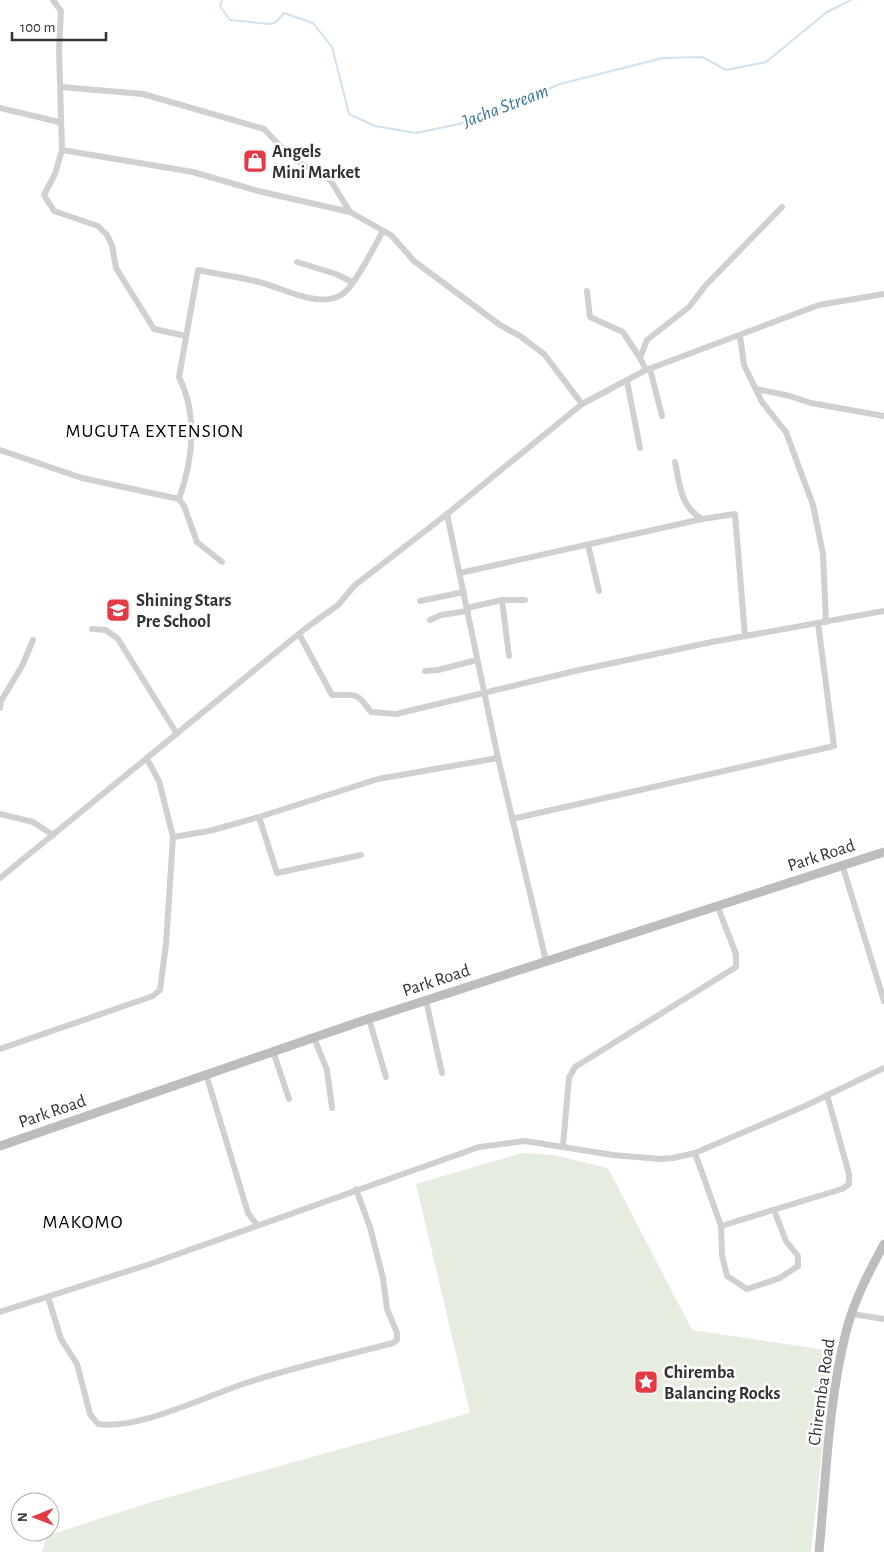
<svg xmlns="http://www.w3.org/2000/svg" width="884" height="1552" viewBox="0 0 884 1552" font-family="'Alegreya Sans',sans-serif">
	<rect width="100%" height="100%" fill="#fff"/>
	<polygon fill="#e6ecdf" points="522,1153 554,1155 608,1168 692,1330 833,1351 811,1552 42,1552 47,1536 148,1503 470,1413 416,1184"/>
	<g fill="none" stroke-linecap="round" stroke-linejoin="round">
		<polyline stroke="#cfe2ee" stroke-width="2" points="222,0 220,6 230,20 270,24 276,22 284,13 313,23 332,47 349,114 375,126 416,133 459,124 514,104 560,84 663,58 702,57 726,70 766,62 827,12 851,0"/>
		<g stroke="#d0d0d0" stroke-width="6">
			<polyline points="53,0 61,11 59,50 62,150 55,174 44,195 54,211 98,226 107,235 112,245 116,268 154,329 186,336"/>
			<polyline points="61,87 143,94 264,129 286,152 302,164 331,181 350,212 391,235 414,261 500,325 520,336 544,354 582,404"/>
			<polyline points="0,108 59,122"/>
			<polyline points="62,150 193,172 258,191 350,212"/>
			<polyline points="297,262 336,274 352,282"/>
			<polyline points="587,291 590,317 623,332 640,358"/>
			<polyline points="740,336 744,365 762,402 786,432 813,505 823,554 826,622"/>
			<polyline points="650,369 662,416"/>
			<polyline points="646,370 640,358 647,340 689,307 706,285 782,207"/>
			<polyline points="627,381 640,448"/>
			<polyline points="756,389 786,395 811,403 884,416"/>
			<polyline points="0,450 82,478 179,499 184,506 197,542 222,562"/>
			<path d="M675,462C680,486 680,506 702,519"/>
			<path d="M179,499C193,460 198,415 179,377L198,270C218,274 239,277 259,282C281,287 318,309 341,295C354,288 375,245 383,231"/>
			<polyline points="447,514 498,758 546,961"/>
			<polyline points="588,545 599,591"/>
			<polyline points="460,573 702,519 735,514 745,636"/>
			<polyline points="502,600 509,656"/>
			<polyline points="420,601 464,592"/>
			<polyline points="467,608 502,600 525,600"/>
			<polyline points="430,620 441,615 468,611"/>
			<polyline points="92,629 106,630 118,639 177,734"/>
			<path d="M299,634L332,695C356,695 356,691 371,712L396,714L575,671L712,642L884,611"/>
			<polyline points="425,671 438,670 477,660"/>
			<polyline points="0,708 1,701 22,666 33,640"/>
			<polyline points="0,814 33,822 53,835"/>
			<polyline points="259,817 277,873 361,855"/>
			<polyline points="512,819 834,746 818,623"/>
			<polyline points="173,837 209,831 259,817 378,779 498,758"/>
			<polyline points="842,864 884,1001"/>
			<polyline points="0,878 306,628 338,605 355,585 447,514 582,404 646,370 819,305 884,294"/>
			<polyline points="426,1000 442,1073"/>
			<polyline points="369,1019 386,1077"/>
			<polyline points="314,1038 327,1070 332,1108"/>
			<polyline points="0,1049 153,996 160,990 166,944 173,837 159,781 147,759"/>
			<polyline points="273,1051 289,1099"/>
			<polyline points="206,1074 248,1213 257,1225"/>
			<polyline points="563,1145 569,1078 575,1067 736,967 736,954 717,905"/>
			<polyline points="695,1153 721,1226 722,1255 727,1276 747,1289 780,1278 798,1266 798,1256 786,1241 774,1210"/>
			<polyline points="721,1226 842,1189 849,1184 849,1174 827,1095"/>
			<path d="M48,1297L61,1339L77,1364L90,1414L98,1424C139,1430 206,1396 246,1383C294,1367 344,1356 393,1343L397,1340V1333L387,1309L383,1278L370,1227L356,1189"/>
			<polyline points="0,1312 150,1264 479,1147 525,1141 613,1155 660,1159 673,1158 695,1153 805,1106 884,1068"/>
			<polyline points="852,1314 884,1319"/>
		</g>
		<g stroke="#bdbdbd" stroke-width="9">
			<polyline points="0,1146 359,1022 884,852"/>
			<path d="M819,1552C826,1479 828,1403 846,1332C854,1300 869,1272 884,1244"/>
		</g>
	</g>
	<defs>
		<g id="shop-square" transform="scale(1.25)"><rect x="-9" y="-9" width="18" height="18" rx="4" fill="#e63946" stroke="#fff"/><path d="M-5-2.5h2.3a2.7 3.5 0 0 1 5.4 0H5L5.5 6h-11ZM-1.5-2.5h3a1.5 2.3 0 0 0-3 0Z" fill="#fff"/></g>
		<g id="school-square" transform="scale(1.25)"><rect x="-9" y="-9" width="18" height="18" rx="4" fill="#e63946" stroke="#fff"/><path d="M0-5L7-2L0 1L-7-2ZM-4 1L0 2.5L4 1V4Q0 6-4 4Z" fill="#fff"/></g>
		<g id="sight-square" transform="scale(1.25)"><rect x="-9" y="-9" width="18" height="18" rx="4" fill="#e63946" stroke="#fff"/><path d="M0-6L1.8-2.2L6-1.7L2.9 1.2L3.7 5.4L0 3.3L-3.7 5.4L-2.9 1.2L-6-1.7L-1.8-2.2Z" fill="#fff"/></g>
	</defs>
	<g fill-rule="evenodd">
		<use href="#shop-square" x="255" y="161"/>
		<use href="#school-square" x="118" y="610"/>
		<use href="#sight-square" x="646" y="1382"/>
	</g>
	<g text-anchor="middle" stroke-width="5" stroke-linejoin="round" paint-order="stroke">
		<g font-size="18" font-weight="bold" fill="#333" stroke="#fff" text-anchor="start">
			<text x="272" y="157">Angels<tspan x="272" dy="21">Mini Market</tspan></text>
			<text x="136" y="606">Shining Stars<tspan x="136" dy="21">Pre School</tspan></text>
			<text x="664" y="1378">Chiremba<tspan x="664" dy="21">Balancing Rocks</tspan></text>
		</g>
		<g font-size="18" fill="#333" stroke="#fff">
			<text transform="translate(821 855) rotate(-18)" y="6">Park Road</text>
			<text transform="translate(436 980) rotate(-18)" y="6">Park Road</text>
			<text transform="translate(52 1111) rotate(-19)" y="6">Park Road</text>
			<text transform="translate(821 1392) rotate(-82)" y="6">Chiremba Road</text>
		</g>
		<g font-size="19" font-style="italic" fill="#3f7597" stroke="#fff">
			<text transform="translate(505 105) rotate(-21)" y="7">Jacha Stream</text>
		</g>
		<g font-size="19" letter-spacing="1" fill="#000" stroke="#fff">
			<text x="155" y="437">MUGUTA EXTENSION</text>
			<text x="83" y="1228">MAKOMO</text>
		</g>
	</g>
	<g transform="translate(35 1517) rotate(269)"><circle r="24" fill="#ffffff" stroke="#adadad"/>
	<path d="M0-4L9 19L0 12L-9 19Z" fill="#e63946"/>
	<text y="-8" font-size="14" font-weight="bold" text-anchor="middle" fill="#333333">N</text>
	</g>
	<path d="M12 32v8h94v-8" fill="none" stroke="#333333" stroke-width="2.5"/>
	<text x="20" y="32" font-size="15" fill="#333333" stroke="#ffffff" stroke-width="4" paint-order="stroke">100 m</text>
</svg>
